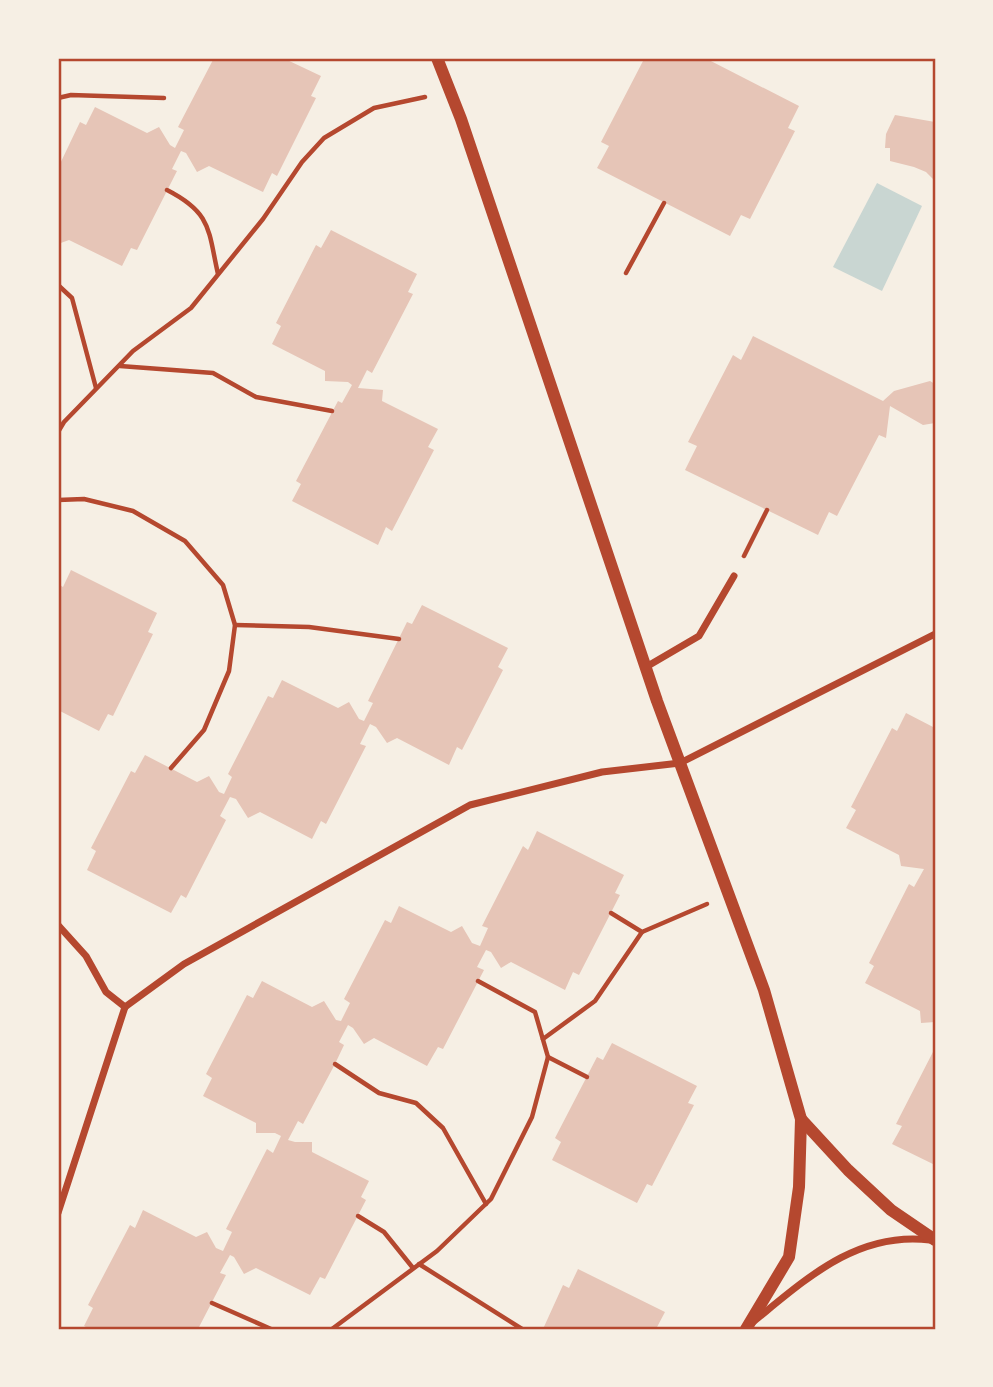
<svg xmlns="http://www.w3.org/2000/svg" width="993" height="1387" viewBox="0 0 993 1387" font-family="'Golos Text',sans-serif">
	<rect width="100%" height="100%" fill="#f6efe4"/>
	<polygon fill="#c9d6d2" points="877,183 922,206 882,291 833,267"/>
	<g fill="#e6c5b7">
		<polygon points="214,58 283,58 321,76 311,96 316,98 277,176 272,173 263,192 209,166 197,172 186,153 181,151 172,169 177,171 137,250 131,248 122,266 69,240 58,244 58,168 80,122 86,125 95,107 147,133 159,127 170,145 175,148 184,130 178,127"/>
		<polygon points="637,58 705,58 799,106 788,128 795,131 750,219 741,215 730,236 597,168 609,146 601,142 643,61"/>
		<polygon points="895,115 935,122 935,181 926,172 914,167 890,161 890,148 885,148 886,134"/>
		<polygon points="331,230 417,274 408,292 413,294 372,373 367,370 358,388 383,390 382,401 438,429 428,447 434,450 392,531 386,527 378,545 292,501 301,484 296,481 338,401 342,403 352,385 348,382 325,381 325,371 272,344 281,326 276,323 316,245 321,248"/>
		<polygon points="753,336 883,401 894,391 930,381 935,384 935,423 923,425 890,406 886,438 879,435 837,516 829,512 818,535 685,470 697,446 688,442 733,355 741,360"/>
		<polygon points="71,570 157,613 148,632 153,634 113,716 108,714 99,731 58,710 58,584 63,587"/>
		<polygon points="422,605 508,648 498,667 503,670 462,750 457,747 449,765 397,738 387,743 376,727 370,724 360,744 366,746 326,824 321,821 312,839 260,812 248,818 236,799 230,797 220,816 226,820 186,898 181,895 171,913 87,870 96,851 91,848 131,771 135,773 145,755 197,782 209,776 219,792 224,794 232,777 228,774 268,696 273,698 282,680 338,708 349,702 359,719 364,721 373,703 368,701 407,622 412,624"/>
		<polygon points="906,713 935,728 935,1022 921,1023 920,1011 865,983 874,966 869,963 909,884 914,887 924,869 901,866 899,855 846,828 856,810 851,807 892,728 897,731"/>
		<polygon points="537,831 624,875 615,893 620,895 579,975 573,972 565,990 511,962 501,968 491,952 486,950 477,967 484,970 443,1049 438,1047 427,1066 374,1038 364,1044 353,1028 348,1025 339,1042 344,1045 335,1064 303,1124 298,1121 288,1140 295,1142 312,1142 312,1152 369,1181 361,1197 366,1200 325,1279 320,1277 310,1295 256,1268 244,1274 234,1257 230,1255 220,1273 226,1275 198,1329 90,1329 84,1326 93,1308 88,1305 130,1225 135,1228 143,1210 196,1237 207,1232 216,1248 223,1251 232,1232 226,1229 267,1149 273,1153 281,1136 275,1133 256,1133 256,1123 203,1096 212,1078 206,1074 247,995 253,998 262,981 312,1007 324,1001 336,1020 341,1021 350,1003 344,999 385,920 391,923 399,906 451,932 462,926 472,943 480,946 488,928 482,926 523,846 528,850"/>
		<polygon points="612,1043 697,1086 688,1103 694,1105 652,1186 647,1184 637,1203 552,1160 561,1142 555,1138 597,1057 603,1060"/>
		<polygon points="935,1048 935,1165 892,1144 902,1126 896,1124"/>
		<polygon points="578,1269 665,1312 656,1329 543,1329 563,1285 569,1288"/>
	</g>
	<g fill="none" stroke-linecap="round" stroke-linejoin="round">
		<g stroke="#b5482f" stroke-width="4.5">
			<polyline points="58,98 71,95 164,98"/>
			<path d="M167,190C212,213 208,230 218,274"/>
			<polyline points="626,273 664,203"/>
			<polyline points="58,285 72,298 96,388"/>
			<polyline points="120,366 213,373 256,397 332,411"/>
			<polyline points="58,432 64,422 133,351 191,308 263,219 302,162 324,138 374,108 425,97"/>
			<polyline points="58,500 84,499 133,511 185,541 223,585 235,625 229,671 204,730 171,768"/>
			<polyline points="744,556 767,510"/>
			<polyline points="235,625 309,627 399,639"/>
			<polyline points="611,913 642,932 707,904"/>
			<polyline points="543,1039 595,1001 642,932"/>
			<polyline points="548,1057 587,1077"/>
			<polyline points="335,1064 379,1093 416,1103 443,1128 486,1204"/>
			<polyline points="358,1216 384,1232 413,1268"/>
			<polyline points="419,1264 522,1329"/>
			<polyline points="212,1303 271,1329"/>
			<polyline points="332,1329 437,1251 491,1199 532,1117 548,1057 535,1012 478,981"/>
		</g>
		<g stroke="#b5482f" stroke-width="7">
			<polyline points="646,667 699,636 734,576"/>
			<polyline points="58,925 86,956 106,992 125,1007"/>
			<polyline points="125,1007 184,964 470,805 602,772 680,763 935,634"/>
			<polyline points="58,1213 125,1007"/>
			<path d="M753,1322C806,1279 857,1231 930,1240"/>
		</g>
		<g stroke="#b5482f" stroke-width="12">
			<polyline points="437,58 461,119 657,701 764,990 801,1119 799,1187 789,1257 746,1329"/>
			<polyline points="801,1119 848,1170 891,1210 935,1240"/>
		</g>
	</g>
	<rect width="993" height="1387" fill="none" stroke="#f6efe4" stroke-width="119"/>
	<rect x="60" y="60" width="874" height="1268" fill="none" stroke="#b5482f" stroke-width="2.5"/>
</svg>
